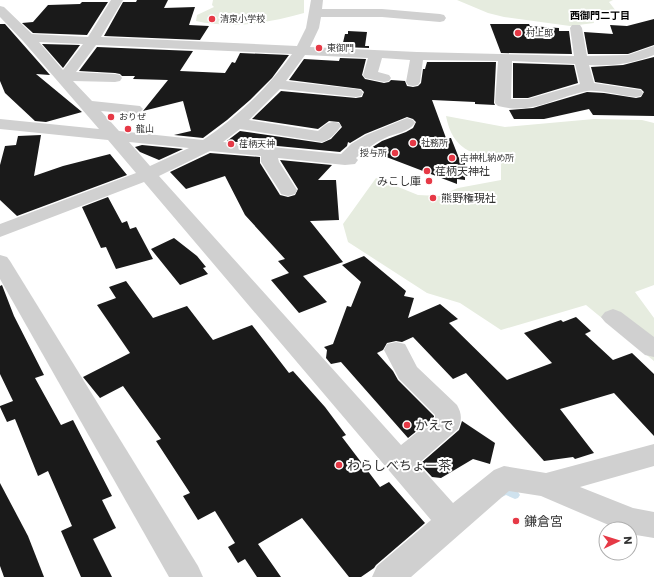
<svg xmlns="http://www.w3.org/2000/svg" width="654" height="577" viewBox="0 0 654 577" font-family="Poppins,'Noto Sans JP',sans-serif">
	<rect width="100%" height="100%" fill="#fff"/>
	<g fill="#e6ecdf">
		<path d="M213,0H304V13C269,23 232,29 196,21L197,15L214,7L212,5Z"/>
		<polygon points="457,0 613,0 609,2 616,11 592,17 594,23 570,26 504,17 488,13"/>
		<path d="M446,116L505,127L594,119L642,120L654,123V285L635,292L654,318V361L586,305L501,330L460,303L427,293L348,242L343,224L376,178L418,195L439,196L458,188L501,180V162C472,153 453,151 446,116Z"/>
	</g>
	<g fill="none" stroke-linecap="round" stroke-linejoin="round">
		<polygon fill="#cfe2ee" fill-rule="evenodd" points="506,486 518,492 520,495 518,498 515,499 506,495 502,497 499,496 497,493 499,490"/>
	</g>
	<g fill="#1a1a1a">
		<polygon points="137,0 168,0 164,8 195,7 189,25 209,26 200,40 104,36 123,2 136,2"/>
		<polygon points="82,2 108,2 87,35 33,33 22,23 33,22 48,5 80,4"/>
		<polygon points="654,19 654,45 628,54 588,54 584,32 613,34 610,25 627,26"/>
		<polygon points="0,24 5,24 50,75 36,74 82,112 46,122 35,121 5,93 0,81"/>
		<polygon points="490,24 529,24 530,26 559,28 559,31 569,31 572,54 501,53"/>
		<polygon points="348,31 367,32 365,46 369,46 369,48 342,47 345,34 348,34"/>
		<polygon points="42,44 80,45 63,68"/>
		<polygon points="97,47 193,51 180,71 225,73 232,62 235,63 240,53 289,55 272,78 250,100 227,120 203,138 174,135 191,131 183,101 143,111 168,80 133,79 135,76 122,76 120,74 115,73 79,71"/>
		<polygon points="654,57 654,116 593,115 589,109 544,119 514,119 509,110 533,108 587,92 604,93 636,98 641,97 644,92 641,89 595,82 591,67 623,65"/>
		<polygon points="340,58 366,59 362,75 365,79 384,83 389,82 391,80 405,81 407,86 413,87 418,86 421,83 423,69 425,69 427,62 496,62 494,103 495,105 475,104 475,102 432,100 446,138 451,138 461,163 465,163 465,180 457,179 457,184 368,150 382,141 406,132 413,128 416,122 413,119 407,117 365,134 350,143 348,142 347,146 340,152 227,141 240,131 322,143 331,139 342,127 339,122 329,121 318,129 252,119 281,91 356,98 362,97 364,92 361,89 289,80 304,59 339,61"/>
		<polygon points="513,63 574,65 578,83 528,98 513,98"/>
		<polygon points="41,135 34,176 63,166 110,154 127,175 17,216 0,200 0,165 5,146 16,145 18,136"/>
		<polygon points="142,145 183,149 159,160 140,152 135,147"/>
		<polygon points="210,153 260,157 260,163 280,195 288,197 295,195 298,189 280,160 332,165 318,180 336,180 339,220 310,221 343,262 303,276 327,302 299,313 271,280 289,273 278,261 285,259 245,215 225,176 186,189 170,172"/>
		<polygon points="108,197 122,223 127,221 130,229 136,227 153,259 116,269 106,247 101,248 82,207"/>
		<polygon points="174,238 197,256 206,267 203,268 208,274 180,285 151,249"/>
		<polygon points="364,256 406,291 404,296 414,298 408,318 440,304 458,319 449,323 507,380 552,363 524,333 561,320 563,322 576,317 591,331 585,334 613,360 632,353 654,374 654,436 614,393 560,409 594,453 575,459 573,457 544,461 466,373 453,379 413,337 402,342 396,341 387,343 383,350 377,353 393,371 398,380 434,416 434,417 408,438 341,362 331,364 326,358 327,350 324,347 333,344 347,306 351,307 361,282 342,265"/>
		<polygon points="126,281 153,318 187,306 213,340 252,325 289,373 293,371 325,407 346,435 342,437 380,487 389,482 425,523 376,565 374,568 361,577 349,577 302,518 258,544 281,577 257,577 245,559 238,563 228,547 235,543 215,511 198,520 183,496 190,493 156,441 161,439 123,386 100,398 83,377 130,353 97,305 116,298 109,287"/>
		<polygon points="2,285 14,316 44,375 35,378 61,425 73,420 112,496 102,500 116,528 93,539 112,577 81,577 61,531 72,526 48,471 38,476 15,419 7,422 0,407 0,406 13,401 0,374 0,286"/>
		<polygon points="462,421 495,443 490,464 473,459 441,478 432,477 420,464 459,430"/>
		<polygon points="0,483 28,536 44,577 4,577 0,566"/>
	</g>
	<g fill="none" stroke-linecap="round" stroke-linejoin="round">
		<g fill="#d0d0d0" fill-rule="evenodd">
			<path d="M111,0H123L101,37L297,46L306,28L311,0H323L322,9H382L440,14L444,15L446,18L444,21L440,22L382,17H321L319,28L310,47L417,52L574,56L570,28L572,25H580L582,28L587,56L628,55L654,46V55C630,64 615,66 589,65L594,83L641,90L643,93L641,96L636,97C624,96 597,89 587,91C556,97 532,115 498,106L495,103L498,61L423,60L420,82L418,85L413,86L408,85L406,82L410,60L382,58L378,72L389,75L391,78L389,81L384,82L365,78L363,75L368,58L305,55L286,81L356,89L361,90L363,93L361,96L356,97L280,89L249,120L318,131C325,125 329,120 339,123L341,126C336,133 330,140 322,142L240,129L223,142L341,154L351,144L366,135L407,118L413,120L415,123C408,133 395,133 385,138C374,143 365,150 356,158L358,160L355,164L345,165L278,158L279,162L297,190L295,194L288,196L281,194L279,190L261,162V156L210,151L159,176L401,445L435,418V415L399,379L384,350L387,344L396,342L405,344L417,367L457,405C462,414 462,420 458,429L418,464L453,503L494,470L504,466L546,473L654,444V466L580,487L633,508L654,512V538L630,534V529H618L541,496L509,491L411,577H372L377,566L431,520L144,182L0,237V224L136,173L108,140L0,129V119L99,129L23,41L0,17V6L4,7L32,34L88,37ZM39,42L83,44L63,70ZM96,45L292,54C268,88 237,117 203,140L119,131L101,111L135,114L140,112L143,109L140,106L92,101L73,81L115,82L120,81L122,78L120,75L115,74L76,72ZM512,61L575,64L580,84L528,99H511ZM129,142L189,148L150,166Z"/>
			<polygon points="0,255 7,257 10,261 198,566 203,577 169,577 0,279"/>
			<polygon points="613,309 621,312 654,337 654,357 645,355 605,322 601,317 605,312"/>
		</g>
	</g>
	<g fill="#e63946" stroke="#fff" stroke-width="1.5">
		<circle cx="212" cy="19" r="4"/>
		<circle cx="518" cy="33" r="4"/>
		<circle cx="319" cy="48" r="4"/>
		<circle cx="111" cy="117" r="4"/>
		<circle cx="128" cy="129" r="4"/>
		<circle cx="413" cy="143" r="4"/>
		<circle cx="231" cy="144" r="4"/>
		<circle cx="395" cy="153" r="4"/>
		<circle cx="452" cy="158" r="4"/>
		<circle cx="427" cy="171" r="4"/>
		<circle cx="429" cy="181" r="4"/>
		<circle cx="433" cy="198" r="4"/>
		<circle cx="407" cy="425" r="4"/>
		<circle cx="339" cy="465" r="4"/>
		<circle cx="516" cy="521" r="4"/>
	</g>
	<g text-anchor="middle" stroke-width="4" stroke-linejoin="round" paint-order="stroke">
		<g font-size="9" fill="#333" stroke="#fff" text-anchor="start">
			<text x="220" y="22">清泉小学校</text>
			<text x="526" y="36">村上邸</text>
			<text x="327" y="51">東御門</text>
			<text x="119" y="120">おりぜ</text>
			<text x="136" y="132">龍山</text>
			<text x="421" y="146">社務所</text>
			<text x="239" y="147">荏柄天神</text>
			<text x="387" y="156" text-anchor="end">授与所</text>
			<text x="460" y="161">古神札納め所</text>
		</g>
		<g font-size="10" font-weight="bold" fill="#000" stroke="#fff">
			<text x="600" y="19">西御門二丁目</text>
		</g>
		<g font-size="11" fill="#333" stroke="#fff" text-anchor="start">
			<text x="435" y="175">荏柄天神社</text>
			<text x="421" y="185" text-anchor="end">みこし庫</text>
			<text x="441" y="202">熊野権現社</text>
		</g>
		<g font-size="13" fill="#333" stroke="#fff" text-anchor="start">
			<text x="415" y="430">かえで</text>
			<text x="347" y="470">わらしべちょー茶</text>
			<text x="524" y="526">鎌倉宮</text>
		</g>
	</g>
	<g transform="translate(618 541) rotate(86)"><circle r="19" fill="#ffffff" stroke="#adadad"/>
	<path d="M0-3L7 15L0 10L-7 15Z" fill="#e63946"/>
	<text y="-6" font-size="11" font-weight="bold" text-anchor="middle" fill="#333333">N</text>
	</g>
</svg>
